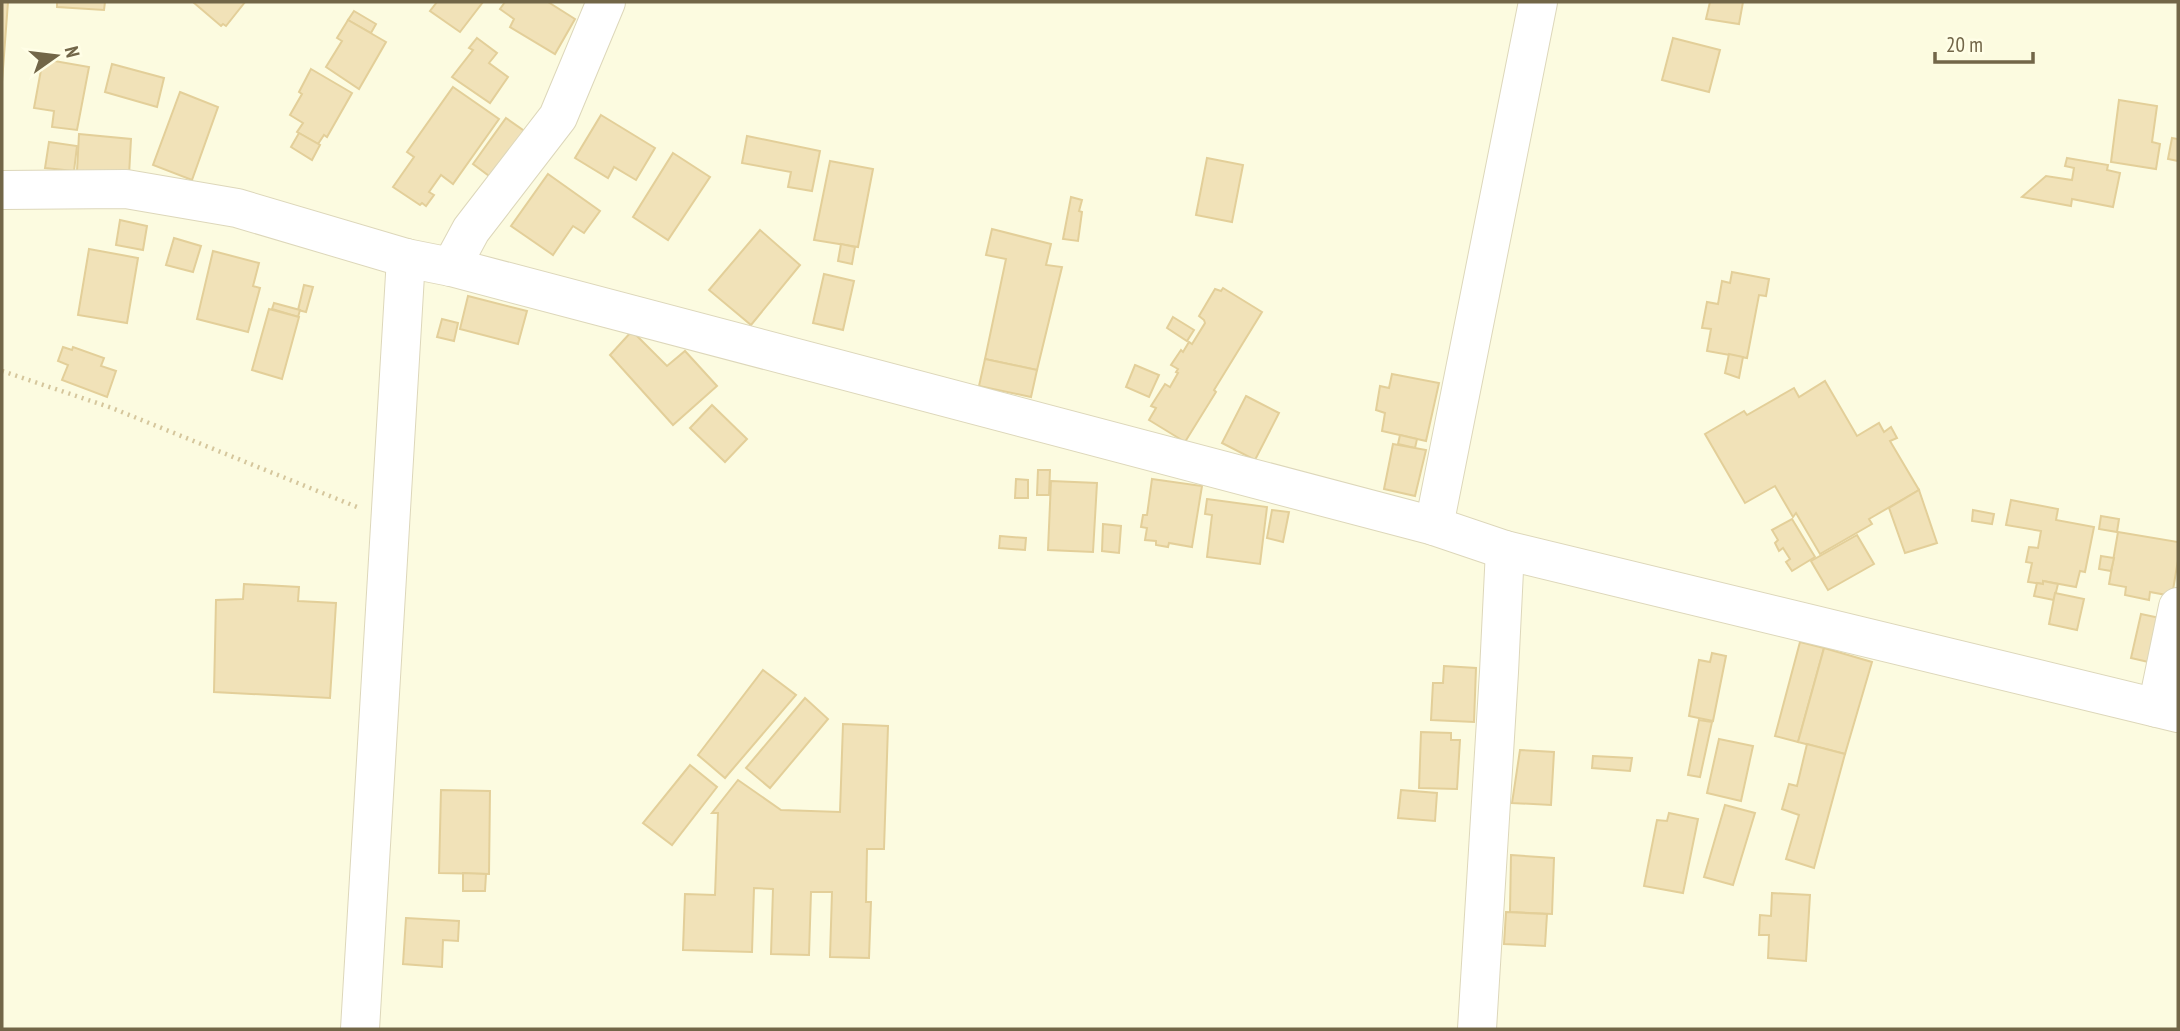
<svg xmlns="http://www.w3.org/2000/svg" width="2180" height="1031" viewBox="0 0 2180 1031" font-family="'PT Sans Narrow',sans-serif">
	<rect width="100%" height="100%" fill="#fcfbe0"/>
	<g fill="#f1e2b8" stroke="#e3cf99" stroke-width="2">
		<polygon points="2,2 8,2 2,82"/>
		<polygon points="57,2 105,2 104,10 57,7"/>
		<polygon points="193,2 245,2 226,26 223,24 221,26"/>
		<polygon points="437,2 483,2 460,32 430,11"/>
		<polygon points="505,2 548,2 575,19 555,54 510,27 514,19 500,9"/>
		<polygon points="1710,2 1743,2 1739,24 1706,19"/>
		<polygon points="354,11 376,24 371,33 348,20"/>
		<polygon points="348,20 386,42 359,89 326,67 342,41 337,38"/>
		<polygon points="477,38 497,53 489,63 508,77 490,103 452,77 473,50 469,48"/>
		<polygon points="1673,38 1720,50 1709,92 1662,80"/>
		<polygon points="43,59 89,67 77,130 52,127 54,111 34,108"/>
		<polygon points="112,64 164,78 157,107 105,92"/>
		<polygon points="311,69 352,93 327,137 324,135 318,144 297,132 303,123 290,115 302,94 299,92"/>
		<polygon points="453,87 499,119 453,184 441,175 429,192 434,195 426,206 422,203 420,205 393,187 414,157 407,152"/>
		<polygon points="180,92 218,107 192,180 153,165"/>
		<polygon points="2119,100 2157,106 2152,142 2160,144 2156,169 2111,162"/>
		<polygon points="601,115 655,148 636,180 614,167 608,178 575,158"/>
		<polygon points="506,118 533,137 500,184 473,164"/>
		<polygon points="299,133 320,145 312,160 291,147"/>
		<polygon points="79,134 131,139 129,175 77,171"/>
		<polygon points="747,136 820,151 812,191 788,187 791,172 742,163"/>
		<polygon points="2172,138 2178,139 2178,161 2168,159"/>
		<polygon points="49,142 77,146 74,171 45,168"/>
		<polygon points="673,153 710,177 668,240 633,217"/>
		<polygon points="1207,158 1243,165 1232,222 1196,215"/>
		<polygon points="2067,158 2108,165 2107,170 2120,173 2113,207 2072,199 2071,206 2022,197 2046,176 2072,180 2074,168 2065,166"/>
		<polygon points="830,161 873,169 858,247 814,240"/>
		<polygon points="548,174 600,211 584,233 573,226 553,255 511,226"/>
		<polygon points="1071,197 1082,200 1079,211 1082,212 1078,241 1063,239"/>
		<polygon points="120,220 147,226 143,250 116,245"/>
		<polygon points="992,229 1051,244 1046,265 1062,267 1037,370 985,359 1006,259 986,255"/>
		<polygon points="760,230 800,265 751,325 709,290"/>
		<polygon points="174,238 201,246 193,272 166,265"/>
		<polygon points="841,244 855,247 852,264 838,261"/>
		<polygon points="89,249 138,258 127,323 78,315"/>
		<polygon points="213,251 259,263 253,286 260,288 248,332 197,319"/>
		<polygon points="1732,272 1769,279 1766,296 1759,295 1747,358 1707,351 1711,329 1702,328 1707,302 1718,304 1722,281 1730,283"/>
		<polygon points="824,274 854,281 843,330 813,323"/>
		<polygon points="304,285 313,287 306,312 298,310"/>
		<polygon points="1223,288 1262,312 1214,390 1216,392 1185,442 1149,420 1156,408 1151,406 1165,384 1170,387 1178,373 1176,372 1178,369 1171,365 1181,350 1183,352 1189,342 1192,344 1205,323 1204,320 1199,316 1215,289 1221,291"/>
		<polygon points="468,296 527,311 518,344 460,329"/>
		<polygon points="274,303 300,310 298,317 272,309"/>
		<polygon points="269,309 299,317 282,379 252,370"/>
		<polygon points="1173,317 1194,330 1187,341 1167,328"/>
		<polygon points="442,319 458,323 454,341 437,337"/>
		<polygon points="632,331 667,366 685,351 717,386 673,425 610,355"/>
		<polygon points="63,347 72,350 73,347 104,358 101,366 116,371 107,397 62,380 68,365 58,361"/>
		<polygon points="1729,354 1743,357 1739,378 1725,373"/>
		<polygon points="985,359 1037,370 1031,397 979,386"/>
		<polygon points="1135,365 1159,375 1149,397 1126,387"/>
		<polygon points="1392,374 1439,383 1426,441 1382,431 1385,413 1376,410 1380,386 1389,388"/>
		<polygon points="1825,381 1857,436 1879,423 1884,432 1891,427 1897,438 1890,441 1919,490 1869,519 1872,524 1820,554 1796,513 1793,517 1775,486 1745,503 1705,434 1744,411 1747,415 1794,388 1799,397"/>
		<polygon points="1246,396 1279,413 1255,460 1222,443"/>
		<polygon points="712,405 747,439 725,462 690,428"/>
		<polygon points="1400,435 1417,439 1415,448 1398,444"/>
		<polygon points="1393,444 1426,450 1415,496 1384,489"/>
		<polygon points="1038,470 1050,470 1049,495 1037,495"/>
		<polygon points="1016,479 1028,480 1028,498 1015,498"/>
		<polygon points="1152,479 1202,486 1192,547 1169,543 1168,547 1156,545 1156,541 1145,540 1147,528 1141,527 1143,515 1147,515"/>
		<polygon points="1051,481 1097,483 1093,552 1048,550"/>
		<polygon points="1919,490 1937,543 1905,553 1889,508"/>
		<polygon points="1207,499 1267,507 1260,564 1207,557 1212,515 1205,514"/>
		<polygon points="2011,500 2058,509 2056,520 2094,527 2085,572 2080,571 2076,587 2043,581 2043,584 2028,582 2032,563 2026,562 2029,547 2038,548 2041,531 2006,525"/>
		<polygon points="1272,510 1289,512 1283,542 1267,538"/>
		<polygon points="1973,510 1994,514 1992,524 1972,521"/>
		<polygon points="2101,516 2119,519 2117,532 2099,529"/>
		<polygon points="1792,519 1815,557 1792,571 1786,562 1790,559 1783,548 1779,551 1775,543 1778,540 1772,530"/>
		<polygon points="1103,524 1121,526 1119,553 1102,551"/>
		<polygon points="2118,532 2178,542 2178,560 2172,596 2150,592 2149,600 2125,595 2126,587 2109,584"/>
		<polygon points="1857,535 1874,564 1828,590 1811,561"/>
		<polygon points="1000,536 1026,538 1025,550 999,548"/>
		<polygon points="2101,556 2114,558 2111,571 2099,569"/>
		<polygon points="2043,581 2058,584 2054,600 2034,596 2037,583 2043,584"/>
		<polygon points="244,584 299,587 298,601 336,603 330,698 214,692 216,600 243,599"/>
		<polygon points="2055,593 2084,599 2077,630 2049,624"/>
		<polygon points="2141,614 2160,618 2157,664 2131,658"/>
		<polygon points="1800,642 1824,648 1798,742 1775,736"/>
		<polygon points="1824,648 1872,662 1845,754 1798,742"/>
		<polygon points="1712,653 1726,656 1713,721 1689,716 1699,660 1710,662"/>
		<polygon points="1444,666 1476,668 1474,722 1431,720 1433,683 1443,683"/>
		<polygon points="763,670 796,695 725,778 698,755"/>
		<polygon points="805,698 828,719 770,788 746,768"/>
		<polygon points="1699,720 1712,722 1700,777 1688,775"/>
		<polygon points="843,724 888,726 884,849 867,849 866,902 871,902 869,958 830,957 832,892 811,892 809,955 771,954 773,889 754,888 752,952 683,950 685,894 715,895 718,813 712,813 738,780 781,810 840,812"/>
		<polygon points="1421,732 1451,733 1451,740 1460,740 1457,789 1419,788"/>
		<polygon points="1719,739 1753,746 1741,801 1707,793"/>
		<polygon points="1807,744 1845,754 1814,868 1786,859 1799,815 1782,809 1789,784 1797,786"/>
		<polygon points="1520,750 1554,752 1551,805 1512,803"/>
		<polygon points="1593,756 1632,758 1630,771 1592,768"/>
		<polygon points="690,765 717,787 672,845 643,823"/>
		<polygon points="441,790 490,791 489,874 439,873"/>
		<polygon points="1401,790 1437,793 1435,821 1398,818"/>
		<polygon points="1725,805 1755,813 1733,885 1704,877"/>
		<polygon points="1669,813 1698,819 1683,893 1644,886 1657,820 1667,821"/>
		<polygon points="1511,855 1554,858 1552,914 1510,912"/>
		<polygon points="463,873 486,874 485,891 463,891"/>
		<polygon points="1772,893 1810,895 1806,961 1768,958 1769,935 1759,935 1760,915 1771,916"/>
		<polygon points="1506,912 1547,914 1545,946 1504,944"/>
		<polygon points="406,918 459,921 458,941 443,940 442,967 403,964"/>
	</g>
	<g fill="none" stroke-linecap="round" stroke-linejoin="round">
		<g stroke="#ddd7ba" stroke-width="40">
			<g id="minor">
				<polyline points="2,190 126,189 237,208 406,258 451,267 1434,526 1505,550 2178,713"/>
				<polyline points="451,267 471,230 558,117 606,2"/>
				<polyline points="1434,526 1538,2"/>
				<polyline points="2157,708 2178,607"/>
				<polyline points="360,1029 406,258"/>
				<polyline points="1477,1029 1499,672 1505,550"/>
			</g>
		</g>
		<polyline stroke="#d5c69c" stroke-width="4.5" stroke-dasharray="2 5" stroke-linecap="butt" points="2,371 112,408 357,507"/>
		<use href="#minor" stroke="#fff" stroke-width="38"/>
	</g>
	<rect width="2180" height="1031" fill="none" stroke="#726648" stroke-width="7"/>
	<g transform="translate(56 56) rotate(76)" stroke="#fffee6" stroke-width="5" paint-order="stroke">
	<path d="M0-5L12 26L0 18L-12 26Z" fill="#726648"/>
	<text y="-10" font-size="19" font-weight="bold" text-anchor="middle" fill="#726648">N</text>
	</g>
	<path d="M1935 52v10h98v-10" fill="none" stroke="#726648" stroke-width="3.5"/>
	<text x="1946" y="52" font-size="21" fill="#726648" stroke="#fffee6" stroke-width="5" paint-order="stroke">20 m</text>
</svg>
